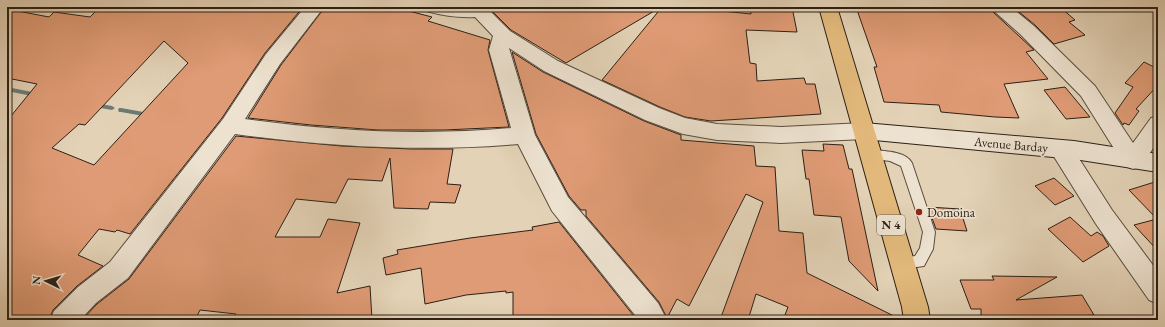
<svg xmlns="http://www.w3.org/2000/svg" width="1165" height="327" viewBox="0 0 1165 327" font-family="'EB Garamond',serif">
	<rect width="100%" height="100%" fill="#e3d2b6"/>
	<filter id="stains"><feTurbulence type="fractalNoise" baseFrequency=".005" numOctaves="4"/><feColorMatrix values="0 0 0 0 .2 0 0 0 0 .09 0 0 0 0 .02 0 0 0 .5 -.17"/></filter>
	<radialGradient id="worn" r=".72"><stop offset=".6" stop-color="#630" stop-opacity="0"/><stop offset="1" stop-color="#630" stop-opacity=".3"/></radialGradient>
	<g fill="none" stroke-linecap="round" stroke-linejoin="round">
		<g fill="#6b7b73" fill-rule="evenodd">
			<polygon points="7,87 37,93 40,95 37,97 7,91"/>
			<polygon points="93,103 95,103 112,106 115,108 112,110 95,107 92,105"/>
			<polygon points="119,108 121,108 149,113 152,115 149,117 121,112 119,112 118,110"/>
		</g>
	</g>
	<g fill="#df9b75" stroke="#2c2016" fill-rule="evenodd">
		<path d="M100,7H303L265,53L222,118L130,234L117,230L115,232L99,229L78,255L103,266L77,286L53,310L49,320H7V121L37,84L7,78V9L49,17L54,12L90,17ZM164,41L188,63L94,165L52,148L79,124L85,125Z"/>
		<polygon points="325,7 393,7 432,17 428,21 490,40 488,50 509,127 444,130 378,130 311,125 248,118 281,65"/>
		<polygon points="488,7 661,7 566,63 511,30"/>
		<polygon points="662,7 685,7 751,14 750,7 792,7 797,32 746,30 750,63 756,64 757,81 804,78 806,84 815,84 821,114 711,121 685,117 660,107 602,80"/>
		<polygon points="856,7 990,7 993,12 1034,50 1026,52 1048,79 1004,84 1019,118 995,117 941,112 939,105 884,102 874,67 877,67"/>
		<polygon points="1013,7 1060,7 1075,20 1069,22 1085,35 1054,44 1035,25"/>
		<polygon points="512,52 543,72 644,121 681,135 681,140 754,146 756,166 775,167 779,231 803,233 807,273 902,320 838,320 810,316 809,320 783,320 788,307 756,294 748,320 720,320 763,202 746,194 689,306 677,299 667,318 659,302 586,216 586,210 581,210 569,196 536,134"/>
		<polygon points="1144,62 1158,69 1158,85 1136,109 1139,111 1129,125 1124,123 1123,125 1115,113 1133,87 1125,83"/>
		<polygon points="1065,87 1090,117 1066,119 1044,90"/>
		<polygon points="236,136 341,146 411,149 453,149 447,184 461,185 455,203 430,202 428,209 394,208 390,158 382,181 348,179 336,203 296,199 275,237 320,237 328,219 360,223 337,293 370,286 372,320 250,320 234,318 236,314 200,310 195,320 82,320 97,304 129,279"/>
		<polygon points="823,144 843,145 849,169 852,169 878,291 849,261 841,217 814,215 809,179 806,179 802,150 824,151"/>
		<polygon points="1054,178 1074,196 1055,205 1035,186"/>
		<polygon points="1158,181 1158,251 1134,225 1157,219 1129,190"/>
		<polygon points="928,207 960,209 967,231 936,229"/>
		<polygon points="1070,217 1091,236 1097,232 1103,236 1109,246 1083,262 1048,229"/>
		<polygon points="559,222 637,320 513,320 513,292 506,293 506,291 466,295 425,304 421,268 386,275 383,258 398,254 397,250 470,238 533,230 532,227"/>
		<polygon points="992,276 1057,277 1016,300 1082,295 1094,315 1067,317 981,316 981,309 971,309 960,280 994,280"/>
	</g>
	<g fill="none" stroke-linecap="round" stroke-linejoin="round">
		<g stroke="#5a4c3e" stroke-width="2">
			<path id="lane" d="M871,150C883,151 906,151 912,163L935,232L933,249L924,266L902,269L897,267L895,263L897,259L915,256L920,248L923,232L901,166L890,161L867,158L865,155L867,152Z"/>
		</g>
		<g stroke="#5a4c3e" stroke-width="2">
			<g id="street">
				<path d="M305,7H324L280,64L245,119C333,131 422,136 511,128L489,50L493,36L475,17C458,18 441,15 426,11L423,7H486L510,31L558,61L659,108L685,118L717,124L781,127L864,123L871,125L875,131L871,137L864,139L781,143L717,140L683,134L645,120L544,71L509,48L535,135L568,197L658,303L667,320H639L552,211L518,144C423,152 329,147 235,134L128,278L96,303L80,320H50L54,311L78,287L110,262L223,119L266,54Z"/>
				<polygon points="991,7 1011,7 1034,26 1095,86 1133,143 1151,118 1158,116 1158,141 1141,166 1133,169 1125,166 1081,96 1020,34 994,11"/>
				<polygon points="1061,141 1069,143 1112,210 1158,272 1158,304 1149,300 1096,224 1053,155 1050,149 1053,143"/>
			</g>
		</g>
		<g stroke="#2c2016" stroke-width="2">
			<polygon id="secondary" points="864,123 1074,141 1158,154 1158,172 1074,159 864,139 857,137 853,131 857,125"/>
		</g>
		<g stroke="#2c2016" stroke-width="2">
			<polygon id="primary" points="819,7 837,7 928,307 930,320 904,320 902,307"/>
		</g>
		<use href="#lane" fill="#ede2d0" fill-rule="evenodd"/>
		<use href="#street" fill="#ede2d0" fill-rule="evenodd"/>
		<use href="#secondary" fill="#ede2d0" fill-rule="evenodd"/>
		<use href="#primary" fill="#e2b97b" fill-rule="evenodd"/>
	</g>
	<circle fill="#8f2418" stroke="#ede2d0" stroke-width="1.5" cx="919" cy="212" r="4"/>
	<g text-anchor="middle" stroke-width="3.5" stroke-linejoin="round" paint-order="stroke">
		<rect fill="#ede2d0" stroke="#665a4e" stroke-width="1" x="877" y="215" width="28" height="20" rx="3"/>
		<g font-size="12" font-weight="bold" fill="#2c2016">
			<text x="891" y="229">N 4</text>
		</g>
		<g font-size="13" fill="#2c2016" stroke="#ede2d0">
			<text transform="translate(1011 144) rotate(5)" y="5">Avenue Barday</text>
		</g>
		<g font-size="13" fill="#2c2016" stroke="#ede2d0" text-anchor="start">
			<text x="927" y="217">Domoina</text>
		</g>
	</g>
	<rect width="1165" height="327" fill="none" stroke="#e3d2b6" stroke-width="24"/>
	<rect x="8" y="8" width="1149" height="311" fill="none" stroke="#2c2016" stroke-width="2"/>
	<rect x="12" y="12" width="1141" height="303" fill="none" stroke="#2c2016"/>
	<g transform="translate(46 281) rotate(275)" stroke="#ede2d0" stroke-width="3" paint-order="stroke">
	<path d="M0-3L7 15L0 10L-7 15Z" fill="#2c2016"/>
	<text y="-6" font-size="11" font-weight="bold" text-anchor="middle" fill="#2c2016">N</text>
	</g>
	<rect width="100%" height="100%" filter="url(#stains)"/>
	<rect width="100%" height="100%" fill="url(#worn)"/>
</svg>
